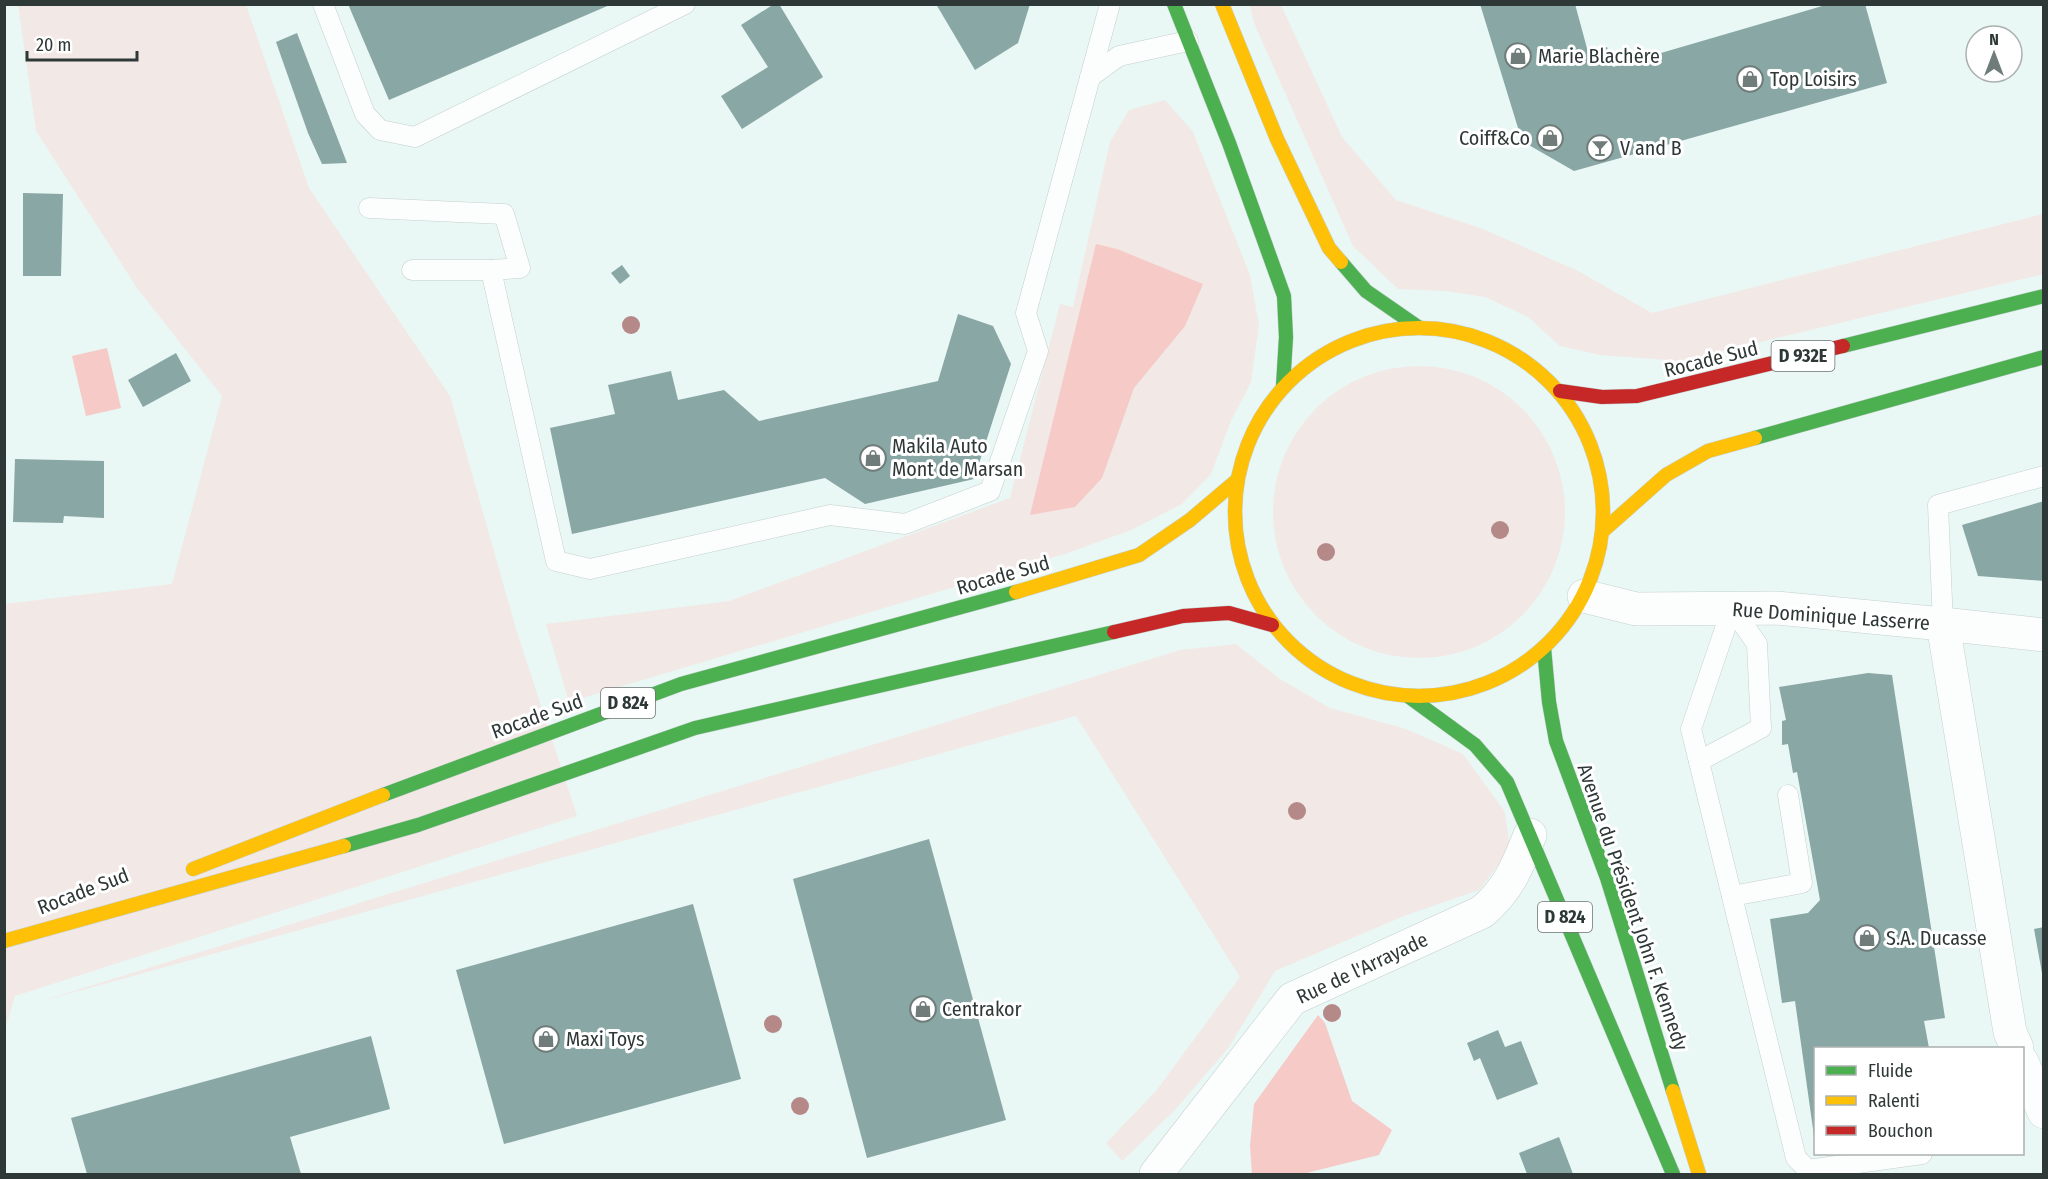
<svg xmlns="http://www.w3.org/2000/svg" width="2048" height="1179" viewBox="0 0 2048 1179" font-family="'Fira Sans Condensed',sans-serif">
	<rect width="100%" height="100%" fill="#e9f7f5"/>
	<g fill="#f2e9e6">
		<polygon points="18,5 246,5 309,188 450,396 516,629 577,816 15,996 5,1030 5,604 172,584 222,396 137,288 36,131"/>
		<polygon points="1250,5 1281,5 1342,137 1396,200 1483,229 1578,271 1652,313 2043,214 2043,274 1682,361 1600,355 1560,346 1528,317 1485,297 1446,291 1398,289 1353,246 1254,23"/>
		<polygon points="1165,100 1193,132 1250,275 1259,325 1251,382 1231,421 1211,474 1182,504 1131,530 1065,554 569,702 546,624 729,601 1010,498 1060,304 1073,307 1110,142 1129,110"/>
		<circle cx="1419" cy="512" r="146"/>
		<polygon points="1236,644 1280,679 1330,708 1406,729 1463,754 1505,812 1510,849 1479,890 1404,916 1275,971 1229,1047 1174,1111 1122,1161 1106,1143 1156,1091 1240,977 1076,716 35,1003 1180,650"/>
	</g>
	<g fill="#f5cac7">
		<polygon points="1096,244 1117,249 1203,284 1185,326 1134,388 1102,478 1075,507 1030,515"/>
		<polygon points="107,348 121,408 86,416 72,356"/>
		<polygon points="1318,1015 1325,1023 1352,1101 1392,1130 1379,1155 1302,1174 1252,1174 1250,1146 1254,1104"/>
	</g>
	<g fill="#89a7a4">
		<polygon points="348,4 612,4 389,100"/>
		<polygon points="774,4 779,4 823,77 742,129 721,96 768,67 741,25"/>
		<polygon points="936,4 1030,4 1018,43 975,70"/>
		<polygon points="1480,4 1575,4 1588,52 1607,47 1613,67 1829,4 1865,4 1887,83 1574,171 1522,141"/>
		<polygon points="297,33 347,163 322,164 308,133 276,42"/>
		<polygon points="23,193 63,194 61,276 23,276"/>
		<polygon points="622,265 630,276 620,284 611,273"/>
		<polygon points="958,314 993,326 1011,364 974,479 865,504 825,478 572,534 550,428 615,414 608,385 671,371 678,400 724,390 759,421 938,381"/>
		<polygon points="176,353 191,381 143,407 128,380"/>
		<polygon points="15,459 104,461 104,518 64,516 63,523 13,522"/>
		<polygon points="2044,501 2044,581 1978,576 1962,525"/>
		<polygon points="1868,673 1892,675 1945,1018 1924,1021 1929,1048 1816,1048 1814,1136 1795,1001 1782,1003 1770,919 1808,913 1820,900 1797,772 1793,773 1788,744 1782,745 1782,721 1786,720 1779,687"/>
		<polygon points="929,839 1006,1120 867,1158 793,879"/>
		<polygon points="693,904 741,1079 504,1144 456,970"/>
		<polygon points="2044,927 2044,973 2042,973 2034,929"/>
		<polygon points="1498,1030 1505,1047 1521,1041 1538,1084 1497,1100 1480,1058 1474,1061 1467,1043"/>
		<polygon points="371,1036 390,1109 290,1137 301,1174 87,1174 71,1118"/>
		<polygon points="1559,1137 1573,1174 1527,1174 1519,1153"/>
	</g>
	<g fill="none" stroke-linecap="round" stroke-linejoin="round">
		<g stroke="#c4d0ce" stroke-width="21">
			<g id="lane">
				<polyline points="323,4 365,114 380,130 415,137 685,4"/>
				<polyline points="1090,77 1119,56 1188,41"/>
				<polyline points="369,208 504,214 520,268 491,270"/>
				<polyline points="412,270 491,270 556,561 590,569 830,515 905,524 990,491 1038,351 1026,313 1110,4"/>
				<polyline points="1732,608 1691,729 1796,1158 1808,1170 1922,1154"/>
				<polyline points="1943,624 1938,505 2044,476"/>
				<polyline points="1699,761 1761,728 1757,644 1732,608"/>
				<polyline points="1732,896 1802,883 1788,795"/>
			</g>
		</g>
		<g stroke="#c4d0ce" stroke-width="34">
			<g id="street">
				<polyline points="1584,596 1636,609 1776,608 1943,624 2044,635"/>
				<polyline points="1943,624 2010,1032 2017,1048"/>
				<polyline points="2022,1062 2044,1112"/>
				<path d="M1156,1174L1292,999L1482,912C1509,889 1517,867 1530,835"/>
			</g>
		</g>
		<g stroke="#c4d0ce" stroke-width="15">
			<g id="fast">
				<polyline points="1174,4 1229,143 1284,296 1286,337 1283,386"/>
				<polyline points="1341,262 1366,291 1418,327"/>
				<polyline points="1843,346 2044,296"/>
				<polyline points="1755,438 2044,357"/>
				<polyline points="1544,648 1549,702 1556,741 1607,878 1673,1091"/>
				<polyline points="1408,696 1475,745 1507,782 1673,1174"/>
				<polyline points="383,795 681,684 1016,592"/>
				<polyline points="344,846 418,825 695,728 1114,632"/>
			</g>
		</g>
		<g stroke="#c4d0ce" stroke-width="15">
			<g id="slow">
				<polyline points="1222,4 1277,139 1329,248 1341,262"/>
				<circle cx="1419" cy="512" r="184"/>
				<polyline points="1604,530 1666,475 1708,451 1755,438"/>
				<polyline points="1016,592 1139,555 1190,520 1236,481"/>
				<polyline points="193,869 383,795"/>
				<polyline points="4,941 344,846"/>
				<polyline points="1673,1091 1699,1174"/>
			</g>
		</g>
		<g stroke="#c4d0ce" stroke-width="15">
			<g id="jam">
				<polyline points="1560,391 1602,397 1637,396 1843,346"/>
				<polyline points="1114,632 1183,616 1229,613 1272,625"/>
			</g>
		</g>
		<use href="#lane" stroke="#fcfefe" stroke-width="20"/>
		<use href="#street" stroke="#fcfefe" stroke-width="33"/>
		<use href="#fast" stroke="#4caf50" stroke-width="14"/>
		<use href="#slow" stroke="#ffc107" stroke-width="14"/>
		<use href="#jam" stroke="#c62828" stroke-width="14"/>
	</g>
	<g fill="#b68989">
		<circle cx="631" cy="325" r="9"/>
		<circle cx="1500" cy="530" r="9"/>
		<circle cx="1326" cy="552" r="9"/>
		<circle cx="1297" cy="811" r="9"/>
		<circle cx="1332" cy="1013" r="9"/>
		<circle cx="773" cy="1024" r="9"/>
		<circle cx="800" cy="1106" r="9"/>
	</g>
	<defs>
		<g id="shop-ring" transform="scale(1.35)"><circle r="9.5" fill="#fff" stroke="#6f7c7a" stroke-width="1.5"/><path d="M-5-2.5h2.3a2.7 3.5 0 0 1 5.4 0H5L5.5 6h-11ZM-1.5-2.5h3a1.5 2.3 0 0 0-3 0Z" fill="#6f7c7a"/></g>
		<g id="bar-ring" transform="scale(1.35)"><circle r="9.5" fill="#fff" stroke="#6f7c7a" stroke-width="1.5"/><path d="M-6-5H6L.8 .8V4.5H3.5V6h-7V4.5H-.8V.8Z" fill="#6f7c7a"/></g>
	</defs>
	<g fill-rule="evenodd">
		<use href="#shop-ring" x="1518" y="56"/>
		<use href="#shop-ring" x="1750" y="79"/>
		<use href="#shop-ring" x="1550" y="138"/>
		<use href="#bar-ring" x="1600" y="148"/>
		<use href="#shop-ring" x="873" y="458"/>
		<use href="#shop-ring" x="1867" y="938"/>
		<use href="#shop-ring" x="923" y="1009"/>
		<use href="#shop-ring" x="546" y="1039"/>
	</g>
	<g text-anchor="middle" stroke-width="6" stroke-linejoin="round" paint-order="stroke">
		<g fill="#fff" stroke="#6d7473" stroke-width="1.5">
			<rect x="1771.5" y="341" width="63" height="30" rx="4.5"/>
			<rect x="601" y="688" width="54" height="30" rx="4.5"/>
			<rect x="1538" y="902" width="54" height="30" rx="4.5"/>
		</g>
		<g font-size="18" font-weight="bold" fill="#2e3937">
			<text x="1803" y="362">D 932E</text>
			<text x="628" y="709">D 824</text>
			<text x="1565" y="923">D 824</text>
		</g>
		<g font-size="20" fill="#2e3937" stroke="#fff" text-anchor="start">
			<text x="1538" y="63">Marie Blachère</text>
			<text x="1770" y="86">Top Loisirs</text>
			<text x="1530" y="145" text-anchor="end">Coiff&amp;Co</text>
			<text x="1620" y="155">V and B</text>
			<text x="892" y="453">Makila Auto<tspan x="892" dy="23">Mont de Marsan</tspan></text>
			<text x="1886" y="945">S.A. Ducasse</text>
			<text x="942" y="1016">Centrakor</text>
			<text x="566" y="1046">Maxi Toys</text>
		</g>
		<g font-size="20" fill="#2e3937" stroke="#fff">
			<text transform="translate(1711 359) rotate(-14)" y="7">Rocade Sud</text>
			<text transform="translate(1003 575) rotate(-16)" y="7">Rocade Sud</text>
			<text transform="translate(1831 616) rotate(4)" y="7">Rue Dominique Lasserre</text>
			<text transform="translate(537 716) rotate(-20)" y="7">Rocade Sud</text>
			<text transform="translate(83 891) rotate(-21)" y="7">Rocade Sud</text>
			<text transform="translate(1633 907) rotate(71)" y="7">Avenue du Président John F. Kennedy</text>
			<text transform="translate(1362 968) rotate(-25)" y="7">Rue de l'Arrayade</text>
		</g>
	</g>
	<rect width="2048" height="1179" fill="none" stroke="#2e3937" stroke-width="12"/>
	<rect x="1814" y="1047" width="210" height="108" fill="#ffffff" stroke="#abb0af" stroke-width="1.5"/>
	<rect x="1826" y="1066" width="30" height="9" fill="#4caf50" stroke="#abb0af" stroke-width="1.5"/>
	<text x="1868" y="1077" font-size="18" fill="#2e3937">Fluide</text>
	<rect x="1826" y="1096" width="30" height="9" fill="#ffc107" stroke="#abb0af" stroke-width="1.5"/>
	<text x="1868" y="1107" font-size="18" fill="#2e3937">Ralenti</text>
	<rect x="1826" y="1126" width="30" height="9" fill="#c62828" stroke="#abb0af" stroke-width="1.5"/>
	<text x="1868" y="1137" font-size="18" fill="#2e3937">Bouchon</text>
	<g transform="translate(1994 54)"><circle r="28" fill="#ffffff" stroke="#abb0af" stroke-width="1.5"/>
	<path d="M0-4.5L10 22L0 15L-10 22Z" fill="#6f7c7a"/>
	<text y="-9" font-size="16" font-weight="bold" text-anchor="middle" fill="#2e3937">N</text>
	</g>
	<path d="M27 51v9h110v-9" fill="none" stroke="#2e3937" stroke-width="3"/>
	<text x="36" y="51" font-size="18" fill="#2e3937" stroke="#ffffff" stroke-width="4.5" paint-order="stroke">20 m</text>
</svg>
